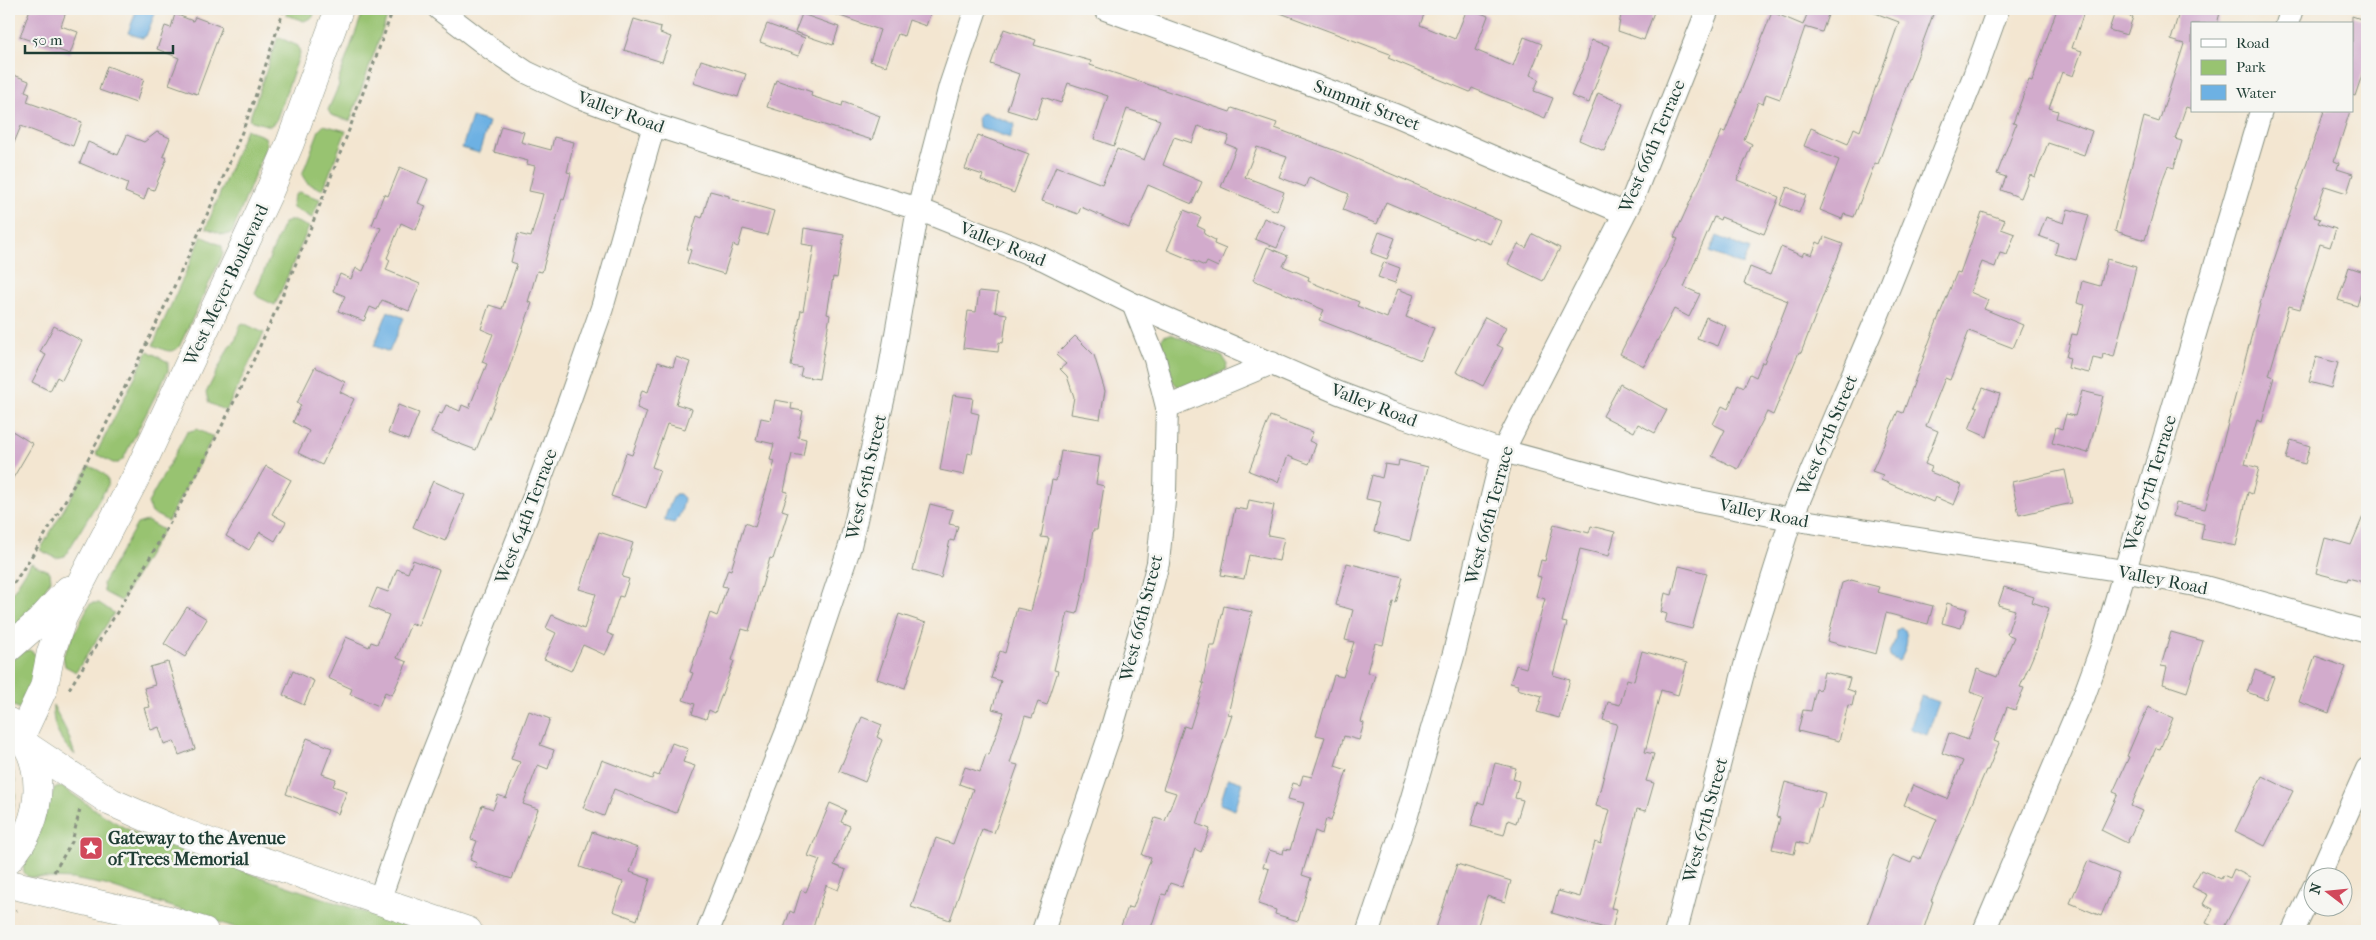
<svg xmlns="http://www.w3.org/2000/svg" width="2376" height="940" viewBox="0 0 2376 940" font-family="'IM FELL French Canon',serif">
	<rect width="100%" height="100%" fill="#f6f6f2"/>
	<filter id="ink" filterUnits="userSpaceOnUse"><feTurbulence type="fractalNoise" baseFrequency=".02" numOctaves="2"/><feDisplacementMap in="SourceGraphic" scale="10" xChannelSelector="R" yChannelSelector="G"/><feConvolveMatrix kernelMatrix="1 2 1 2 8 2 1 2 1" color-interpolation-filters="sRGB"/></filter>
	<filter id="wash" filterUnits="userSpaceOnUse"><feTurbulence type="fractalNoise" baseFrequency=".0096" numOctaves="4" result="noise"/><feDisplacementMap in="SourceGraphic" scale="20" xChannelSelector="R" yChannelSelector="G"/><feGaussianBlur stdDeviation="1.12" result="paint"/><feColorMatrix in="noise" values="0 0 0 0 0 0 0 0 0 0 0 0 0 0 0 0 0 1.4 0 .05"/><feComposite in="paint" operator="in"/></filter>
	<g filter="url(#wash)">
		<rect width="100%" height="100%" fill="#f3e6d1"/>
		<g fill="#98c371" stroke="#5c8052">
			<polygon points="288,9 315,9 313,17 304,21 286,15"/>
			<polygon points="364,9 390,9 350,121 331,115 328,110 339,85 338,81"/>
			<polygon points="278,37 298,46 300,53 276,121 270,126 249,120"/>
			<polygon points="324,125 346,131 323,190 307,183 302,175 319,130"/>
			<polygon points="246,129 265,137 267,144 232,233 224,235 206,228"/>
			<polygon points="299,192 320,199 312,218 292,207 294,196"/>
			<polygon points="292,220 309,227 275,305 258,297 255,293 284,223"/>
			<path d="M202,236L222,246L223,254L179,347C170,355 163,349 153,345Z"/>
			<polygon points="243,323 264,333 226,411 209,403 206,393 230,345 235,342 240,325"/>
			<path d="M1171,334L1223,357L1227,363L1226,370L1186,390C1169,388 1161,356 1161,340L1164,336Z"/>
			<polygon points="148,351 168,362 168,371 123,459 118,463 113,463 96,454"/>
			<polygon points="197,429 213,437 168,521 152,513 148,503 187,432"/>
			<path d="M89,466C98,470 110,474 108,485L65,556L56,558L40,550Z"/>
			<polygon points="147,521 163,530 121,601 104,592 103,583 137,524"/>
			<polygon points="31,563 50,572 51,580 26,619 9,636 9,598"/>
			<polygon points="92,603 99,603 114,613 76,672 65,666 63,656 89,605"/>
			<polygon points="30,650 39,658 23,710 9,704 9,662 24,651"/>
			<path d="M53,705L68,734L75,755C60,741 52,727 53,705Z"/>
			<path d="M9,760C18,780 17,802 9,822Z"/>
			<path d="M62,787C91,806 113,824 146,838L419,931H246L105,885L73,879L28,877L24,873L23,865L39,833L54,788Z"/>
		</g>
		<g fill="#6db1e3" stroke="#46778c">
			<polygon points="137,9 157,9 146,36 142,38 128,33"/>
			<polygon points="985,113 1015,124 1010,138 979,127 978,117 980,114"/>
			<polygon points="472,117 489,122 479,153 462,148"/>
			<polygon points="1717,236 1749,250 1742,265 1710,252"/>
			<polygon points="388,311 404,318 389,352 374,346"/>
			<path d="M675,494H680L684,498C683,507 680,517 674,523L665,521C664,516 672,499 675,494Z"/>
			<path d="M1900,628L1905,630C1909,639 1906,652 1899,661L1890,657L1889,652L1895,641L1896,631Z"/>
			<polygon points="1921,696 1939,702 1927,735 1910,729"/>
			<polygon points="1228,778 1243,783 1235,810 1220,804"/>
		</g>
		<g id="blocks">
			<g fill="#d2abcc">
				<polygon points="30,9 67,9 61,26 78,32 70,54 20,37"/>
				<polygon points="827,9 932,9 926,26 909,20 904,36 898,34 886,66 870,61 880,30 826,11"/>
				<polygon points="1276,9 1426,9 1420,25 1455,39 1467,9 1471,9 1488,16 1475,50 1513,66 1524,37 1542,44 1530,75 1539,79 1534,91 1553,98 1545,118 1472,88 1470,92 1388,58 1390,54 1275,11"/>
				<polygon points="1622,9 1655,9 1644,40 1618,31"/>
				<polygon points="1809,9 1830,9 1822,32 1805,27 1780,99 1766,94 1763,104 1758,102 1744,140 1752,144 1737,180 1779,197 1764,234 1721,217 1720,220 1714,217 1684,287 1700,294 1689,317 1674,309 1644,366 1620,354 1678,239 1674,237 1722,131 1725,132 1772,12 1803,25"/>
				<polygon points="1870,9 1935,9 1878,164 1875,163 1854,217 1844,214 1842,219 1820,210 1839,160 1804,146 1811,128 1848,144 1854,128 1860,131 1899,22 1870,11"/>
				<polygon points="2057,9 2085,9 2072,48 2082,51 2073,76 2062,72 2049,108 2058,111 2056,118 2092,131 2084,155 2048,143 2035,177 2030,175 2021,198 2001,190 2006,177 1997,174 2016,124 2013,123 2029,80 2032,81"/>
				<polygon points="2180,9 2221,9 2217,24 2192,24 2192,109 2186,107 2175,139 2182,141 2174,168 2168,166 2164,176 2145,240 2115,231 2144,117 2159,122 2184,44 2171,40"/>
				<polygon points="2115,12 2133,17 2127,35 2109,30"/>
				<polygon points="175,14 193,21 195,17 222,27 197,94 169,84 179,58 157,49 165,26 171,28"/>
				<polygon points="802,14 839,27 833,45 795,32"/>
				<polygon points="2352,16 2367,21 2367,60 2355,96 2352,95"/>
				<polygon points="634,19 661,27 660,33 671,37 662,62 624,50"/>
				<polygon points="767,24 805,38 798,56 760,42"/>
				<polygon points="1004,29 1036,40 1034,45 1091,61 1090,65 1230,112 1232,108 1277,123 1275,128 1347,155 1501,221 1491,244 1474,237 1473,239 1386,202 1377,224 1343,210 1349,194 1309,177 1305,187 1279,177 1287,157 1257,147 1245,177 1284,192 1277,211 1221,187 1236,148 1226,144 1229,136 1198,126 1192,143 1174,137 1163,165 1202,182 1192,204 1148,185 1129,228 1081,207 1078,214 1042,201 1056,166 1102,184 1117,149 1144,160 1160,120 1127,109 1114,146 1094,139 1108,96 1068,83 1061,103 1043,97 1036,119 1007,110 1019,74 991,64"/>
				<polygon points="1591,40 1610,46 1589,103 1571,96 1587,58"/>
				<polygon points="701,60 746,74 738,97 693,83"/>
				<polygon points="107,66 144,79 136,103 99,90"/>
				<polygon points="9,73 29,81 25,91 30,93 27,102 82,122 73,146 21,126 9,155"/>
				<polygon points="776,80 812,92 811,96 842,106 843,102 880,116 872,140 767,107"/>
				<polygon points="1598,93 1623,104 1604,151 1579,140"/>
				<polygon points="2324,111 2350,111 2334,161 2339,163 2337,169 2353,174 2347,193 2325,186 2314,217 2320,219 2318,223 2336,229 2330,247 2320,244 2300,309 2289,306 2269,375 2274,377 2262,422 2257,420 2245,464 2259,468 2252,494 2248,492 2236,546 2201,539 2204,524 2173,516 2176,503 2205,509 2263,293"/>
				<polygon points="501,126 524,132 521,142 551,150 554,137 574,142 567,172 571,173 564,200 562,199 542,272 537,271 528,302 532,303 508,371 476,450 431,433 439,413 442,414 446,405 460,411 462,405 469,408 487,364 482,362 493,334 481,329 489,305 502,309 517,264 511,262 518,234 531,237 543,194 529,191 535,166 527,164 528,161 494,152"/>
				<polygon points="157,132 170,138 163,156 167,158 154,190 148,188 144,200 125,192 128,183 80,163 88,142 118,155 127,135 144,142"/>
				<polygon points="978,135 1029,154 1014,193 981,180 983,175 965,169"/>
				<polygon points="400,167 428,179 418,203 426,206 416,230 401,223 387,258 390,260 386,270 420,284 409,311 382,300 377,310 370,307 364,321 338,311 345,296 333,291 340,274 351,279 356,268 363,271 381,228 372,225 384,194 388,196"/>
				<polygon points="1787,187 1806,195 1799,213 1780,205"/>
				<polygon points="710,191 729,196 729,198 774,211 767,235 743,229 738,247 733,245 724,274 687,263 691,250 687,249 697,216 702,218"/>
				<polygon points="2068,209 2089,215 2076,260 2055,254 2058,243 2039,236 2046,217 2064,223"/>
				<polygon points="1184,210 1201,217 1197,226 1205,230 1204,234 1215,240 1214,244 1226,249 1218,267 1207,262 1205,266 1167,250"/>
				<polygon points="1982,212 2005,220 2001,229 2015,234 2007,255 2000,253 1995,267 1982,262 1970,292 1988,300 1984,309 2023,325 2013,348 1969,331 1950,380 1945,378 1926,426 1938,431 1925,464 1932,467 1930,472 1962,485 1954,505 1935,497 1933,502 1881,480 1883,475 1872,471 1898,411 1903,413 1935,326 1957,272 1960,273"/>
				<polygon points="1264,218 1286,227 1277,248 1255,239"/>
				<polygon points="804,228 844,235 837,278 833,277 827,314 830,315 819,379 800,376 802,368 791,366 801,310 803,311 814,246 802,244"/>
				<polygon points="1379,232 1395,238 1387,259 1371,253"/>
				<polygon points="1533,234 1560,248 1543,281 1508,264 1518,244 1526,248"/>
				<polygon points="1824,237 1843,244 1801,353 1799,352 1773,415 1767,412 1738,469 1712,456 1725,430 1713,424 1722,406 1728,409 1738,384 1744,387 1750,374 1756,377 1762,362 1764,363 1788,301 1744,284 1750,267 1770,275 1781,247 1802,256 1804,252 1812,255 1817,242 1821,244"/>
				<polygon points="1267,247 1288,256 1283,266 1309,277 1308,281 1359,302 1357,306 1387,318 1398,289 1414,295 1406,317 1434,328 1421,360 1319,320 1324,310 1253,280"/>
				<polygon points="2107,259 2136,267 2114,357 2103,354 2102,360 2093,358 2089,373 2068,368 2070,358 2066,357 2072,334 2077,335 2085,305 2077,303 2082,281 2100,286"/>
				<polygon points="1384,262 1400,268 1395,283 1378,277"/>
				<polygon points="2349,267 2367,273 2357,306 2338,300"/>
				<polygon points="979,291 998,293 995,312 1007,314 1003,343 999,342 998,352 963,348 968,311 976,312"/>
				<polygon points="1485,317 1506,328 1497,345 1503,348 1483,386 1456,372"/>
				<polygon points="1706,317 1726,326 1718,346 1697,338"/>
				<polygon points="54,326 82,341 62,380 57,377 50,391 32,382 46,355 40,352"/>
				<polygon points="1075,336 1094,355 1105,391 1100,419 1071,414 1074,397 1067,376 1060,369 1066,364 1056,355"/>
				<polygon points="676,357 690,362 676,404 692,409 685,429 667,424 652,467 660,470 646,508 611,496 626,453 632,455 647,412 637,408 642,390 648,392 658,362 673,367"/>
				<polygon points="2316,357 2338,363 2331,388 2309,382"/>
				<polygon points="315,367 345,382 340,392 354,399 322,465 298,453 309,431 293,422 301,405 297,403"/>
				<polygon points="1620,384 1667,410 1655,433 1638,424 1634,432 1603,416"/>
				<polygon points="1983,388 2000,394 1987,437 1969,429 1978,407 1975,406"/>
				<polygon points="2082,391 2103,396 2088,453 2052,443 2056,427 2062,429 2066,414 2075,416"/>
				<polygon points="953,395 973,398 971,412 979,414 972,454 968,453 964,475 940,470"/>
				<polygon points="775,400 792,403 791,409 803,411 798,437 806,439 803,456 792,454 784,491 788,492 782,510 788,512 773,559 770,558 749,631 742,629 732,660 734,661 715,713 709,710 706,719 692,714 695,704 683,700 693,673 690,672 710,613 717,616 727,587 722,586 728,569 731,570 745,523 755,527 775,461 770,460 774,444 756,440 761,418 771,420"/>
				<polygon points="398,405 419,413 408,440 388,433"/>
				<polygon points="1270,416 1313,432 1309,441 1316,444 1309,464 1288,456 1278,482 1249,471"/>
				<polygon points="9,429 33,444 9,485"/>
				<polygon points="2291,440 2310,446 2305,464 2286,459"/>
				<polygon points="1061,451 1100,457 1096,484 1104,486 1097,530 1093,530 1086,576 1077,614 1068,612 1054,670 1058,671 1047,705 1038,702 1032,718 1025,716 1010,763 1018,765 994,833 982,829 950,920 911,907 936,838 953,844 973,789 959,784 965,767 980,772 986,754 989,755 1004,712 992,709 1001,681 991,678 1000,651 1005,653 1017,608 1031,611 1049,538 1041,537 1052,480 1056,481"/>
				<polygon points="1399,460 1428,467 1410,541 1374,532 1381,502 1366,499 1372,475 1382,478 1385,464 1398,466"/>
				<polygon points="266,466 291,480 272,514 286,522 275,541 260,532 249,550 226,536"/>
				<polygon points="2065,470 2072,503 2019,515 2012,482"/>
				<polygon points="433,481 465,495 445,541 413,527"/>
				<polygon points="1249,500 1274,505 1268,535 1284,538 1279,561 1249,555 1244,579 1221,575 1235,508 1247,510"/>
				<polygon points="930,504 953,510 949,524 958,526 954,541 950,540 941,578 913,570"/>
				<polygon points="2367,507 2367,583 2348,578 2347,581 2316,573 2325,538 2351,545"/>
				<polygon points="1554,524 1589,533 1591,526 1615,532 1609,556 1580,549 1562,622 1567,623 1553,675 1570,680 1559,718 1537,712 1542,696 1517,689 1518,685 1510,683 1516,665 1526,668 1545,599 1536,596 1541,577 1537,576 1541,560 1545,561"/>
				<polygon points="599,532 633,543 622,577 629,579 623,597 619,596 607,633 614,636 605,655 583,645 571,671 544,659 556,633 546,628 552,615 584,629 596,594 579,589"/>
				<polygon points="413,560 439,570 418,626 411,623 397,658 407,662 392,695 385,692 379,706 350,694 352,689 328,678 346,637 369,647 371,642 377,644 389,615 369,607 377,588 388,592 397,569 408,573"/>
				<polygon points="1347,563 1403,577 1396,603 1393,602 1383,645 1375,643 1367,672 1375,675 1361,722 1364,723 1359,740 1344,736 1335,766 1347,770 1331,821 1326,819 1322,834 1315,831 1302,875 1311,878 1298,921 1275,914 1276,910 1258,904 1269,869 1263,867 1269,850 1283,854 1284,849 1290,850 1304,803 1288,799 1293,783 1300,785 1303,775 1312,777 1325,737 1316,735 1334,675 1343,677 1354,642 1345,640 1353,610 1336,605"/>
				<polygon points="1679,566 1707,573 1692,629 1665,622 1667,614 1661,612 1665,593 1672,595"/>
				<polygon points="1851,580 1879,587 1877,592 1933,606 1928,624 1886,613 1876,654 1827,641 1842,583"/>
				<polygon points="2004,587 2034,597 2032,602 2049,608 2037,647 2020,687 2024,688 2015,710 2007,707 1994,741 1999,743 1988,770 1986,770 1931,901 1933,901 1923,931 1865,931 1892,855 1911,863 1914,856 1920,859 1937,819 1904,805 1913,785 1947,799 1963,761 1942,753 1949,733 1968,740 1984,697 1970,692 1977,669 1997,677 2014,637 2007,634 2015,610 1998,605"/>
				<polygon points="1947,603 1967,609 1961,628 1942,623"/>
				<polygon points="1224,606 1252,612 1228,714 1232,715 1197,824 1210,829 1201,852 1195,849 1182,887 1170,883 1166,895 1162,894 1150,931 1119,931 1128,907 1133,908 1151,858 1142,855 1155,818 1165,821 1176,793 1163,789 1184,726 1190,728 1204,683 1202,683 1210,646 1215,646"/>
				<polygon points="187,607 207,619 185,657 164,644"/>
				<polygon points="899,614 926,623 905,688 877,679"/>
				<polygon points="2171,632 2203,641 2187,692 2163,684 2167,667 2161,666"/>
				<polygon points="1642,651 1687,663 1678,695 1661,690 1645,752 1654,754 1646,781 1654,783 1646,811 1637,809 1611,908 1617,909 1612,930 1552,913 1558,891 1580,897 1595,842 1601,844 1610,810 1596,806 1617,724 1603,720 1608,702 1620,705 1627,679 1634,681"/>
				<polygon points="2315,656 2346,667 2329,713 2299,702"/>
				<polygon points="168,662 195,749 179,755 174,741 164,744 159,727 151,730 144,708 150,707 144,688 155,685 150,667"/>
				<polygon points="2255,670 2274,677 2266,699 2247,692"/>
				<polygon points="293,671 314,681 304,705 283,695"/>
				<polygon points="1824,672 1850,678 1847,689 1855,692 1852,706 1848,705 1839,741 1798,731 1803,710 1811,711 1816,689 1820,690"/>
				<polygon points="2148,707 2173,718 2160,749 2156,748 2131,806 2142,811 2127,843 2101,830 2118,794 2113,792 2129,757 2127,756"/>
				<polygon points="529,711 550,719 540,745 554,750 548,769 538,765 523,804 538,809 512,879 475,867 477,863 470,860 477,841 471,839 482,805 493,809 498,795 506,798 520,762 511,759"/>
				<polygon points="862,717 882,725 877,737 882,740 865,782 839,771"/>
				<polygon points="307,738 332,748 322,774 336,779 333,786 347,791 338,814 286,794"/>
				<polygon points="672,743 688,749 683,762 695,766 676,813 614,789 604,816 583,808 602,760 652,779 654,774 659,776"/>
				<polygon points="1495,763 1516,768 1513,779 1519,781 1515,798 1523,800 1516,823 1508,820 1504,835 1471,826 1478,802 1484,804"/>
				<polygon points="2262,776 2293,791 2265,846 2235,831"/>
				<polygon points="1785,782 1825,793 1821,808 1818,808 1808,845 1797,842 1794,854 1772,849 1780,818 1776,817"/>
				<polygon points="830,803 846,810 841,822 850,826 834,865 846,870 838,890 826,885 812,931 783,931 790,911 794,913 801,890 806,892 820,860 808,856"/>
				<polygon points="592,832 638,848 630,872 650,879 637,920 613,911 623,882 580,867"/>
				<polygon points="2088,861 2119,874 2101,916 2070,903"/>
				<polygon points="1457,864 1511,881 1505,902 1487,896 1476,931 1435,931"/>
				<polygon points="2234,869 2250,877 2222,931 2206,923 2213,909 2203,904 2208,895 2192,887 2201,870 2221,879 2223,875 2230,878"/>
			</g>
		</g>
	</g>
	<g filter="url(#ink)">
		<use href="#blocks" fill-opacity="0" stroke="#899282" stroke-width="1"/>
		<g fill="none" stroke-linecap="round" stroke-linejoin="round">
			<g stroke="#899282" stroke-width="24">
				<g id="minor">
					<polyline points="439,9 490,48 526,72 579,97 654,125 918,209 1043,259 1133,304 1339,393 1392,413 1503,451 1663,494 1791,519 2124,571 2205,587 2367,632"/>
					<polyline points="1105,9 1395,115 1624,213"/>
					<polyline points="2287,24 2292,9"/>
					<polyline points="1133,304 1155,359 1167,407"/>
					<polyline points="2318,878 2367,769"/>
					<polyline points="379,901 414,801 526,518 570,399 602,308 654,125"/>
					<polyline points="708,931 793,716 850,546 889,374 918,209 950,86 976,9"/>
					<polyline points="1043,931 1109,737 1142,625 1158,563 1165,491 1167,407 1272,363"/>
					<polyline points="1368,931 1407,815 1454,653 1503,451 1634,195 1708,9"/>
					<polyline points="1676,931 1747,658 1791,519 1875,322 1974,76 1998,9"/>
					<polyline points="1984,931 2084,696 2104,641 2261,111"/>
					<polyline points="2293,931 2314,887"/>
				</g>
			</g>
			<g stroke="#899282" stroke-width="29">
				<g id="secondary">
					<polyline points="9,648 40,621 68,590"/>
					<polyline points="21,736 44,687 51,652 63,617 137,475 270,190 290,143 339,9"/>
				</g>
			</g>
			<g stroke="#899282" stroke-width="29">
				<g id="primary">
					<path d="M9,722C49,760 45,820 9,859"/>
					<polyline points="27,746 111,802 168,827 233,851 468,931"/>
					<polyline points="9,884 169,920 204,931"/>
				</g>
			</g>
			<g stroke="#899282" stroke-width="3" stroke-dasharray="4 4" stroke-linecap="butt">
				<path d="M9,590C56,523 93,451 130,377C171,295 210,212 244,127C259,88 271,48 284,9"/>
				<path d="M69,689C134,587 197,482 248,372C303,253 350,132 393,9"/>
				<polyline points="54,872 72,842 80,809"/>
				<polyline points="9,915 17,910"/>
			</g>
			<use href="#minor" stroke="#fff" stroke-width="22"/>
			<use href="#secondary" stroke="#fff" stroke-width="28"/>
			<use href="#primary" stroke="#fff" stroke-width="28"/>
		</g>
	</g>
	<defs>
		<g id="sight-square" transform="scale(1.25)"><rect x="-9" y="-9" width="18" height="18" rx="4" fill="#d1495b" stroke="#f6f6f2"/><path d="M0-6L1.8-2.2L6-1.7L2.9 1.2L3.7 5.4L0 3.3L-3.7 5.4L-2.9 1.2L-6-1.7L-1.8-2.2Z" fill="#fff"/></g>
	</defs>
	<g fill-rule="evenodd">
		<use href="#sight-square" x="91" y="848"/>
	</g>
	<g text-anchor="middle" stroke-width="5" stroke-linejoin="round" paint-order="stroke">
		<g font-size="18" fill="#1f3d34" stroke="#f6f6f2">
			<text transform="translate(1367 105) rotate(21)" y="6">Summit Street</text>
			<text transform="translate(621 112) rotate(20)" y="6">Valley Road</text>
			<text transform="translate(1652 146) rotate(-67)" y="6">West 66th Terrace</text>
			<text transform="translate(1003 244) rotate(22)" y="6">Valley Road</text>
			<text transform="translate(226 285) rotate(-65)" y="6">West Meyer Boulevard</text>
			<text transform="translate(1374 405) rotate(21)" y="6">Valley Road</text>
			<text transform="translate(1827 435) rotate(-67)" y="6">West 67th Street</text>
			<text transform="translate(866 477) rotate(-77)" y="6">West 65th Street</text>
			<text transform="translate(2150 483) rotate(-73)" y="6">West 67th Terrace</text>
			<text transform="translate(1764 513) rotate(11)" y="6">Valley Road</text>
			<text transform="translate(1489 515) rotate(-75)" y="6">West 66th Terrace</text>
			<text transform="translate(526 516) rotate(-69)" y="6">West 64th Terrace</text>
			<text transform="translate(2163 580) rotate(11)" y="6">Valley Road</text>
			<text transform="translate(1141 618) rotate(-76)" y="6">West 66th Street</text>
			<text transform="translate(1705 820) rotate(-75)" y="6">West 67th Street</text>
		</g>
		<g font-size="18" font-weight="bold" fill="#1f3d34" stroke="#f6f6f2" text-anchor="start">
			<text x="108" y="844">Gateway to the Avenue<tspan x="108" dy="21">of Trees Memorial</tspan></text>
		</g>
	</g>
	<rect width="2376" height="940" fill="none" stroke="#f6f6f2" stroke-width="30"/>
	<rect x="2191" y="22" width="162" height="90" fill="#f6f6f2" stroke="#a0aca6"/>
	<rect x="2201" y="39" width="25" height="8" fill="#ffffff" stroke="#a0aca6"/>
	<text x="2236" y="48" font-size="15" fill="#1f3d34">Road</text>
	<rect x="2201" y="60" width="25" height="15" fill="#98c371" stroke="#a0aca6"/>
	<text x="2236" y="72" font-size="15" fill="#1f3d34">Park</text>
	<rect x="2201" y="85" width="25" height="15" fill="#6db1e3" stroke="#a0aca6"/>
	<text x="2236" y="98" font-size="15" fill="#1f3d34">Water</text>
	<g transform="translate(2328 892) rotate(286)"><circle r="24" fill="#f6f6f2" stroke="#a0aca6"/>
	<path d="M0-4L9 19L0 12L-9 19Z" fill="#d1495b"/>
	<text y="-8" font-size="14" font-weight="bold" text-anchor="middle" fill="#1f3d34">N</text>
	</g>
	<path d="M25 45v8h148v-8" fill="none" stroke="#1f3d34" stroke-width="2.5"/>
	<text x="32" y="45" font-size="15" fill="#1f3d34" stroke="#f6f6f2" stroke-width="4" paint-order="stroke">50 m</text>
</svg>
